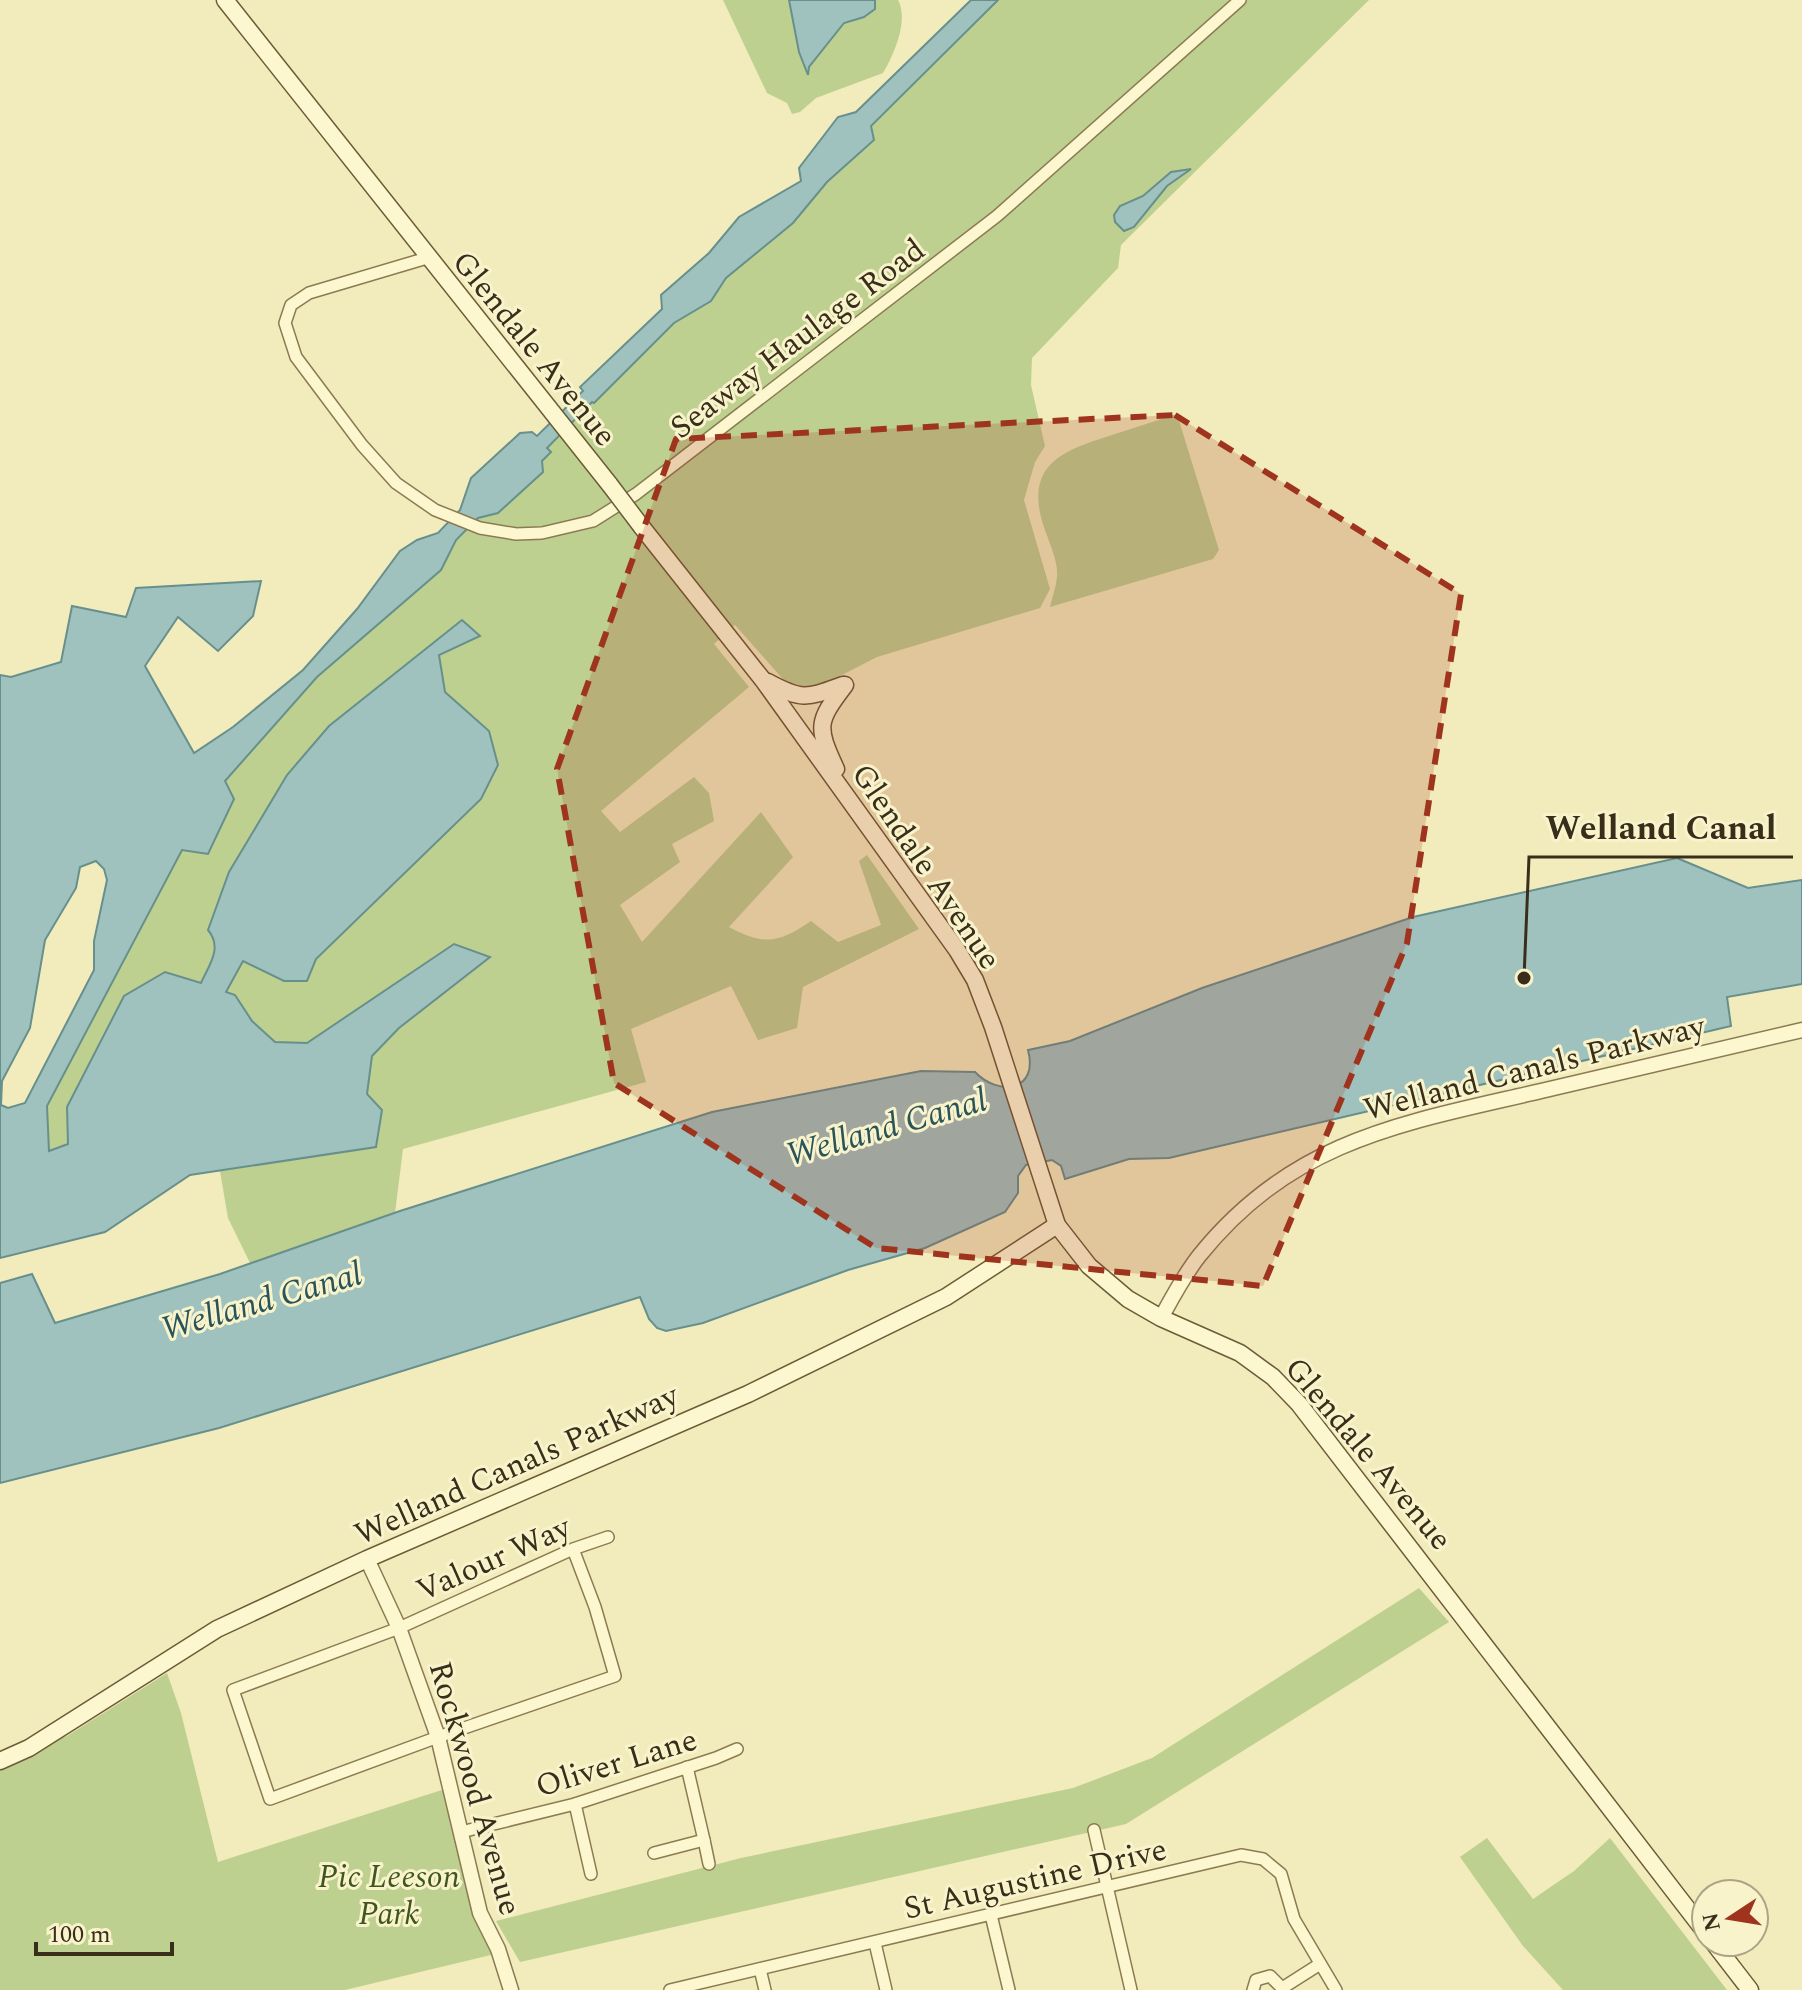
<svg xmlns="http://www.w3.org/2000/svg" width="1802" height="1990" viewBox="0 0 1802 1990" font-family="Spectral,serif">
	<rect width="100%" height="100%" fill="#f2ebbc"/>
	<g fill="#bdd08f">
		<path d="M723,0H898C909,20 894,55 883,73L816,98L800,112L792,114L787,103L767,93Z"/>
		<path d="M998,0H1369L1121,245L1118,268L1032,358L1031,385L1045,446L1035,462L1024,500L1050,589L1040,608L877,657L807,693L789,686L735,625L714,644L749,687L601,811L620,832L694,777L709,793L714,821L672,844L680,862L620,905L642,942L761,812L793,857L729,927C764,946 779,943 811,921L838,942L881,925L859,861L867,855L919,929L803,987L797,1028L758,1040L731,986L631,1029L646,1082L403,1149L395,1213L250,1263L228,1218L220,1171L376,1147L367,1094L372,1056L399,1028L490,957L454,944L307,1043L275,1042L252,1021L235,995L226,992L243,961L284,981L307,980L315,959L490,731L445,692L438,654L479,637L462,620L216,939V949L200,984L67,1107L68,1144L49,1151L47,1106L182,850L225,781L279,717L317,677L441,570L456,540L478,518L498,513L542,461L547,448L592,402L674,323L711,301L726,278L793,223L827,182L874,140L871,127Z"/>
		<path d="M1177,414L1219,550L1213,559L1050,607C1052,598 1056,587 1057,577C1059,559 1045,535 1041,517C1027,461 1069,449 1112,435C1134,428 1155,421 1177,414Z"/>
		<polygon points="1419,1588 1449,1622 1126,1824 520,1962 496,1921 741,1858 1073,1788 1152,1758"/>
		<polygon points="167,1673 181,1713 218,1862 451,1787 495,1954 345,1990 0,1990 0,1758 67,1736"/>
		<polygon points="1487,1838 1533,1899 1574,1871 1610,1838 1727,1990 1563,1990 1523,1946 1460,1857"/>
	</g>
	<g fill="#a0c2be" stroke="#67908d" stroke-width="2" fill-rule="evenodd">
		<polygon points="789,0 875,0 875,9 864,17 844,23 809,67 808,75 799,52"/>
		<path d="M971,0H998L871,126L874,140L827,182L793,223L726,278L711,301L674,323L594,403L592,402L547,448L551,452L542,461L543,472L498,513L478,518L456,540L441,570L317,677L225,781L234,799L208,854L182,850L47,1106L49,1151L68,1144L67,1107L124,996L165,972L201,983C209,965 223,948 208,930L229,872L287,775L329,726L462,620L480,636L439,655L445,692L489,731L498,765L481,799L316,959L307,981H284L243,961L226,992L235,995L252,1021L275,1042L307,1043L454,944L490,957L399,1028L372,1056L367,1094L382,1110L376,1147L190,1175L105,1232L0,1258V675L11,677L61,662L72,606L126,617L136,588L261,581L253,616L218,651L178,617L145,666L194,753L233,727L303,670L357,609L400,551L417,540L438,533L460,510L471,478L520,433L532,432L537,436L583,391L580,387L662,309L661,295L709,253L739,217L801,181L799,168L838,117L856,112ZM96,861L104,869L107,880L94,941V970L25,1103L8,1108L1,1105L2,1081L30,1028L45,940L76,888L80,867Z"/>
		<polygon points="1191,169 1167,186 1134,227 1124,231 1115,222 1114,215 1120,206 1143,196 1171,172"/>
		<path d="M1677,858L1748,888L1802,880V984L1727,997L1731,1026L1169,1158L1129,1159L1065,1179L1061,1166L1052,1160L1026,1165L1018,1176V1193L1005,1212L925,1248L848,1270L703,1323L666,1331L657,1328L649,1319L640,1297L219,1428L0,1483V1283L32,1274L55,1323L220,1274L400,1211L712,1112L921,1071L975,1072C999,1097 1039,1091 1028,1050L1070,1041L1202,988L1413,917Z"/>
	</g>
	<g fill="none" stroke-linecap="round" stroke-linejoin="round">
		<g stroke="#8b7b54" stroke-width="14">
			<g id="minor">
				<polyline points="427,258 309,293 291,305 285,323 296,357 362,445 396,483 435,510 480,528 516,534 542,533 593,521 636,494 997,216 1240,0"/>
				<polyline points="573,1549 595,1607 615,1676 438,1737 270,1799 233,1690 399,1628 573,1549 608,1537"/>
				<polyline points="575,1804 591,1874"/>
				<polyline points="1094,1830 1131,1990"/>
				<polyline points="461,1832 575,1804 716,1758 737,1749"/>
				<polyline points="704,1840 709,1864"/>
				<polyline points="654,1853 704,1840 687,1767"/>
				<polyline points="991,1915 1009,1990"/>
				<polyline points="875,1943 886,1990"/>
				<polyline points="760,1969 765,1990"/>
				<polyline points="1284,1987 1320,1964"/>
				<polyline points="670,1990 1241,1855 1263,1859 1281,1874 1294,1919 1336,1990"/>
				<polyline points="1253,1990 1256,1980 1270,1976 1284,1990"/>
			</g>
		</g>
		<g stroke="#8b7b54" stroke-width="17">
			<g id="tertiary">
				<path d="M1161,1318C1172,1298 1184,1275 1199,1256C1293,1139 1404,1123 1541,1091C1628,1071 1715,1051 1802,1030"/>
				<polyline points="367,1559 399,1628 438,1737 480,1913 498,1949 511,1990"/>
			</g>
		</g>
		<g stroke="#6c5b37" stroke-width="19">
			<g id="secondary">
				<polyline points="225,0 610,485"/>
				<polyline points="641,526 763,680 957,950 975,980 993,1027 1057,1225 1089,1266 1128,1299 1161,1318 1240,1353 1273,1377 1299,1404 1706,1933"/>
				<path d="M768,682C803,701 807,698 843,685"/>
				<path d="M836,769C816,726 817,722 845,685"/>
				<polyline points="0,1761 29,1748 217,1629 367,1559 748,1394 946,1297 1057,1225"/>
				<polyline points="1713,1942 1750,1990"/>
			</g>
		</g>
		<use href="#minor" stroke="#fcf7cf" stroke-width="11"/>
		<use href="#tertiary" stroke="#fcf7cf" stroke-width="14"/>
		<use href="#secondary" stroke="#fcf7cf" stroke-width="16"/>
		<g stroke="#6c5b37" stroke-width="19" stroke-linecap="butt">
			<polyline id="secondary-bridge" points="610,485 641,526"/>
		</g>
		<use href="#secondary-bridge" stroke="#fcf7cf" stroke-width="16"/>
	</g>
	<path fill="#9f341e" fill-opacity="0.2" stroke="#9f341e" stroke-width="6" stroke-dasharray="16 10" stroke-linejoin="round" d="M1175,415L1461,594L1407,943L1263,1286L876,1248L614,1083L557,769L676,439Z"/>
	<g text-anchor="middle" stroke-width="6" stroke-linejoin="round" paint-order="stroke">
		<g font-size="32" fill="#382e1a" stroke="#f9f3cc">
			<text transform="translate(797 338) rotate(-37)" y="11">Seaway Haulage Road</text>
			<text transform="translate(535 348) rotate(51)" y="11">Glendale Avenue</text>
			<text transform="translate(927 866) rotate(56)" y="11">Glendale Avenue</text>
			<text transform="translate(1534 1067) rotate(-14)" y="11">Welland Canals Parkway</text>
			<text transform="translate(1369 1453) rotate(50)" y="11">Glendale Avenue</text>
			<text transform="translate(516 1464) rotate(-24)" y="11">Welland Canals Parkway</text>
			<text transform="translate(493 1558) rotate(-24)" y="11">Valour Way</text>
			<text transform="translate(616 1762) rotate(-17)" y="11">Oliver Lane</text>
			<text transform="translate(476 1788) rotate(74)" y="11">Rockwood Avenue</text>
			<text transform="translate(1035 1878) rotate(-13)" y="11">St Augustine Drive</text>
		</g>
		<g font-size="32" font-style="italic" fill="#3f571f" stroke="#f9f3cc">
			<text x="389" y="1887">Pic Leeson<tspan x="389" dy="37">Park</tspan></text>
		</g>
		<g font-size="34" font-style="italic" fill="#28545a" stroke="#f9f3cc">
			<text transform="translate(886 1126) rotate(-16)" y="12">Welland Canal</text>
			<text transform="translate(261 1300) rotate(-16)" y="12">Welland Canal</text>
		</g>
	</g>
	<path fill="none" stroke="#382e1a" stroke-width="3" d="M1524 978L1529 857H1793"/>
	<circle fill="#382e1a" stroke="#f9f3cc" stroke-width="3" cx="1524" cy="978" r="8"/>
	<g font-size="34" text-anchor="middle" font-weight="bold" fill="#382e1a" stroke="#f9f3cc" stroke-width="6" stroke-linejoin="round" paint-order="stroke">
		<text x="1661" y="839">Welland Canal</text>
	</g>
	<g transform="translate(1730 1918) rotate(258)"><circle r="38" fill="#f9f3cc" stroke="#aca485" stroke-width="2"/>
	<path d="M0-6L14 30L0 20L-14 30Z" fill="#9f341e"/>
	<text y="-12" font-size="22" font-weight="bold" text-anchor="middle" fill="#382e1a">N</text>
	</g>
	<path d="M36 1942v12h136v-12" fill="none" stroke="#382e1a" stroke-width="4"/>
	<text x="48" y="1942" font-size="24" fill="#382e1a" stroke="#f9f3cc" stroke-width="6" paint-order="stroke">100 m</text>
</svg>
